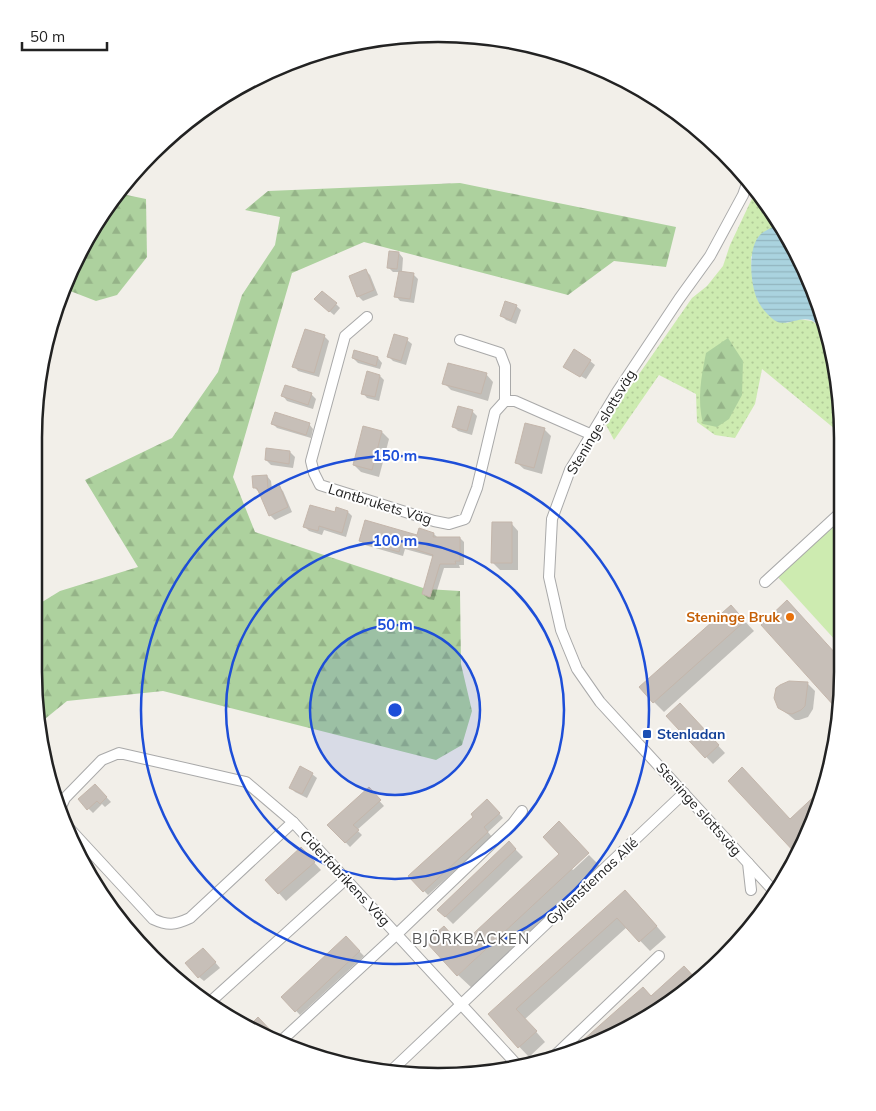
<svg xmlns="http://www.w3.org/2000/svg" width="876" height="1111" viewBox="0 0 876 1111" font-family="Mulish,sans-serif">
	<defs>
		<pattern id="grass-dots" width="8" height="8" patternUnits="userSpaceOnUse" patternTransform="scale(1.25)"><rect width="8" height="8" fill="#cdebb0"/><path d="M2 2h.1M6 6h.1" fill="none" stroke="#b0c997" stroke-width="1.8" stroke-linecap="round"/></pattern>
		<pattern id="forest-firs" width="22" height="20" patternUnits="userSpaceOnUse" patternTransform="scale(1.25)"><rect width="22" height="20" fill="#add19e"/><path d="M5 1l3.5 6h-7zM16 11l3.5 6h-7z" fill="#95b388"/></pattern>
		<pattern id="water-rules" width="6" height="5" patternUnits="userSpaceOnUse" patternTransform="scale(1.25)"><rect width="6" height="5" fill="#aad3df"/><path d="M0 2.5h6" fill="none" stroke="#92b5bf"/></pattern>
	</defs>
	<rect width="100%" height="100%" fill="#f2efe9"/>
	<path fill="url(#grass-dots)" d="M756,190L781,226L776,225L751,257C752,276 752,297 766,311C771,316 780,320 787,323L798,319L812,321L826,332L841,411V434L762,369L755,404L735,438L715,435L697,422L696,394L659,375L614,440L605,423L692,298L707,286L723,266L730,245Z"/>
	<g fill="url(#forest-firs)">
		<polygon points="460,183 676,227 666,267 614,261 568,295 364,242 292,273 233,477 255,532 426,589 460,591 461,664 472,711 462,745 436,760 163,691 67,701 40,723 34,673 34,607 60,591 138,567 85,480 172,438 218,372 242,295 275,245 280,217 245,210 268,191"/>
		<polygon points="117,193 146,199 147,257 117,295 96,301 65,289"/>
		<path d="M728,338L743,361L742,395L729,419L717,427L703,424C697,399 701,378 706,353Z"/>
	</g>
	<polygon fill="#cdebb0" points="839,519 837,642 776,575"/>
	<path fill="url(#water-rules)" d="M776,225L781,226L788,236L821,308L826,332C821,329 816,322 811,320C798,316 785,328 774,320C767,315 760,306 757,299C750,282 747,245 762,233C766,230 772,228 776,225Z"/>
	<g fill="#0003">
		<polygon points="390,252 399,253 403,258 402,272 413,274 418,279 414,303 400,301 396,296 400,272 393,272 388,267"/>
		<polygon points="366,271 370,275 378,295 363,301 358,296"/>
		<polygon points="321,304 336,304 340,308 334,315"/>
		<polygon points="516,306 521,310 516,324 506,320 501,315"/>
		<polygon points="324,336 329,341 319,377 298,371 294,366"/>
		<polygon points="407,340 412,344 406,365 393,361 389,357"/>
		<polygon points="353,358 378,358 382,363 380,369 358,363"/>
		<polygon points="590,361 595,365 586,379 568,369 568,370 565,367"/>
		<polygon points="486,374 493,382 488,401 451,390 444,383"/>
		<polygon points="380,376 384,380 379,401 367,398 363,393"/>
		<polygon points="311,394 316,399 313,409 287,401 283,396"/>
		<polygon points="472,411 477,416 472,435 458,431 454,427"/>
		<polygon points="273,424 309,424 313,429 311,438 277,428"/>
		<polygon points="544,429 551,436 542,474 524,469 516,462"/>
		<polygon points="382,432 389,439 379,477 361,472 354,465"/>
		<polygon points="267,449 290,452 295,457 293,468 271,465 266,460"/>
		<polygon points="267,476 271,481 272,489 278,486 283,491 292,512 275,520 270,515 259,492 254,487"/>
		<polygon points="348,512 352,516 346,537 324,530 322,535 309,531 304,526 335,513"/>
		<polygon points="511,523 518,531 518,570 500,570 493,563"/>
		<polygon points="434,534 438,538 460,538 464,542 464,565 459,565 460,568 444,568 434,600 428,599 423,594 434,557 405,549 403,556 365,545 360,540 418,537"/>
		<polygon points="792,606 836,656 835,705 762,625"/>
		<polygon points="740,616 754,631 664,712 654,702"/>
		<polygon points="808,684 815,691 813,709 808,717 799,720 795,720 779,707"/>
		<polygon points="687,712 725,753 713,764 667,716"/>
		<polygon points="312,774 317,778 307,798 295,792 291,788"/>
		<polygon points="95,785 111,802 105,807 102,804 93,813 79,799"/>
		<polygon points="373,794 384,806 357,830 362,835 350,847 329,825"/>
		<polygon points="487,800 503,818 488,832 492,837 428,895 410,876 475,817"/>
		<polygon points="509,843 523,857 453,924 439,910"/>
		<polygon points="589,855 603,869 473,989 458,975 571,868 573,870"/>
		<polygon points="308,856 321,870 286,901 267,880"/>
		<polygon points="635,901 666,937 650,951 627,927 525,1019 545,1042 529,1057 489,1015"/>
		<polygon points="346,938 364,956 300,1015 283,997"/>
		<polygon points="208,954 220,968 204,981 199,977"/>
		<polygon points="684,967 698,982 640,1023 574,1051 643,988 651,997"/>
	</g>
	<g fill="#c7bfb8" stroke="#c4b6ab">
		<polygon points="389,251 399,252 397,269 387,268"/>
		<polygon points="366,269 374,290 357,297 349,276"/>
		<polygon points="399,271 414,273 410,299 394,297"/>
		<polygon points="322,291 337,303 329,312 314,299"/>
		<polygon points="505,301 517,305 511,320 500,316"/>
		<polygon points="305,329 325,335 314,373 292,367"/>
		<polygon points="394,334 408,338 401,361 387,357"/>
		<polygon points="574,349 591,360 580,377 563,367"/>
		<polygon points="354,350 378,357 376,366 352,358"/>
		<polygon points="448,363 487,373 481,394 442,384"/>
		<polygon points="367,371 380,375 375,397 361,394"/>
		<polygon points="285,385 312,393 308,405 281,396"/>
		<polygon points="458,406 473,410 467,431 452,427"/>
		<polygon points="275,412 310,423 306,435 271,424"/>
		<polygon points="525,423 545,428 534,468 515,463"/>
		<polygon points="363,426 382,431 372,470 353,465"/>
		<polygon points="266,448 290,451 289,464 265,460"/>
		<polygon points="267,475 268,489 279,484 288,507 269,516 257,488 253,488 252,476"/>
		<polygon points="310,505 335,512 336,507 348,511 342,533 319,526 318,531 303,527"/>
		<polygon points="365,520 417,535 419,528 434,533 433,537 460,537 460,561 455,561 456,564 440,564 430,597 422,594 433,555 401,545 399,552 359,541"/>
		<polygon points="492,522 512,522 512,563 491,563"/>
		<polygon points="787,600 836,654 835,707 761,625"/>
		<polygon points="731,605 745,621 653,703 639,687"/>
		<polygon points="789,681 808,682 805,706 801,710 792,714 787,713 778,708 774,698 776,688 780,685"/>
		<polygon points="680,703 719,745 705,758 666,716"/>
		<polygon points="300,766 313,773 302,794 289,788"/>
		<polygon points="742,767 790,819 823,788 812,827 797,855 728,781"/>
		<polygon points="95,784 107,797 100,804 97,801 87,810 78,799"/>
		<polygon points="369,787 381,800 353,825 359,830 345,843 327,825"/>
		<polygon points="487,799 500,813 484,827 488,832 423,892 408,876 473,817 471,814"/>
		<polygon points="559,821 589,853 457,976 426,942 444,926 461,945 559,854 543,837"/>
		<polygon points="509,841 516,849 445,917 437,910"/>
		<polygon points="301,847 315,862 278,894 265,880"/>
		<polygon points="625,890 657,926 639,942 617,918 516,1009 537,1031 518,1048 488,1014"/>
		<polygon points="346,936 360,951 295,1012 281,997"/>
		<polygon points="203,948 216,962 198,978 185,963"/>
		<polygon points="684,966 698,981 640,1023 574,1050 573,1049 643,987 651,996"/>
		<polygon points="258,1017 276,1036 274,1039 247,1028"/>
	</g>
	<g fill="none" stroke-linecap="round" stroke-linejoin="round">
		<g stroke="#a9a9a9" stroke-width="12">
			<g id="minor">
				<polyline points="748,181 743,195 710,256 679,299 617,392 570,470 552,519 549,577 561,630 577,669 600,702 748,863 751,890"/>
				<polyline points="367,317 345,336 311,461 314,473 320,485 434,521 449,524 465,519 477,488 495,412 505,401 515,401 590,434"/>
				<polyline points="460,340 500,353 505,366 505,401"/>
				<polyline points="765,582 839,514"/>
				<polyline points="60,809 65,798 102,760 119,753 246,782 293,822 519,1067"/>
				<path d="M68,827L153,919C168,926 175,925 190,918L293,822"/>
				<polyline points="748,863 771,888 780,887"/>
				<polyline points="209,1003 346,879"/>
				<polyline points="280,1042 397,934 513,823 522,811"/>
				<polyline points="549,1061 659,956"/>
				<polyline points="391,1071 684,793"/>
			</g>
		</g>
		<use href="#minor" stroke="#fff" stroke-width="10"/>
	</g>
	<circle cx="395" cy="710" r="85" fill="#1d4ed8" fill-opacity=".12"/>
	<g fill="none" stroke="#1d4ed8" stroke-width="2.5">
		<circle cx="395" cy="710" r="85"/>
		<circle cx="395" cy="710" r="169"/>
		<circle cx="395" cy="710" r="254"/>
	</g>
	<circle fill="#e8710a" stroke="#fff" stroke-width="2" cx="790" cy="617" r="5"/>
	<rect fill="#1a4fb4" stroke="#fff" stroke-width="2" x="642" y="729" width="10" height="10" rx="2.5"/>
	<g text-anchor="middle" stroke-width="4" stroke-linejoin="round" paint-order="stroke">
		<g font-size="14" fill="#222" stroke="#fff">
			<text transform="translate(601 422) rotate(-59)" y="5">Steninge slottsväg</text>
			<text transform="translate(380 504) rotate(17)" y="5">Lantbrukets Väg</text>
			<text transform="translate(699 809) rotate(48)" y="5">Steninge slottsväg</text>
			<text transform="translate(345 878) rotate(47)" y="5">Ciderfabrikens Väg</text>
			<text transform="translate(592 881) rotate(-43)" y="5">Gyllenstiernas Allé</text>
		</g>
		<g font-size="14" font-weight="bold" fill="#c56008" stroke="#fff" text-anchor="end">
			<text x="780" y="622">Steninge Bruk</text>
		</g>
		<g font-size="14" font-weight="bold" fill="#164399" stroke="#fff" text-anchor="start">
			<text x="657" y="739">Stenladan</text>
		</g>
		<g font-size="15" letter-spacing="1" fill="#555" stroke="#fff">
			<text x="471" y="944">BJÖRKBACKEN</text>
		</g>
	</g>
	<path d="M0 0H876V1111H0ZM438 42H438A396 396 0 0 1 834 438V672A396 396 0 0 1 438 1068H438A396 396 0 0 1 42 672V438A396 396 0 0 1 438 42Z" fill="#fff" fill-rule="evenodd"/>
	<path fill="none" stroke="#222" stroke-width="2.5" d="M438 42H438A396 396 0 0 1 834 438V672A396 396 0 0 1 438 1068H438A396 396 0 0 1 42 672V438A396 396 0 0 1 438 42Z"/>
	<circle cx="395" cy="710" r="8" fill="#1d4ed8" stroke="#fff" stroke-width="2.5"/>
	<g font-size="15" text-anchor="middle" font-weight="bold" fill="#1d4ed8" stroke="#fff" stroke-width="4" stroke-linejoin="round" paint-order="stroke">
		<text x="395" y="461">150 m</text>
		<text x="395" y="546">100 m</text>
		<text x="395" y="630">50 m</text>
	</g>
	<path d="M22 42v8h85v-8" fill="none" stroke="#222222" stroke-width="2.5"/>
	<text x="30" y="42" font-size="15" fill="#222222" stroke="#ffffff" stroke-width="4" paint-order="stroke">50 m</text>
</svg>
